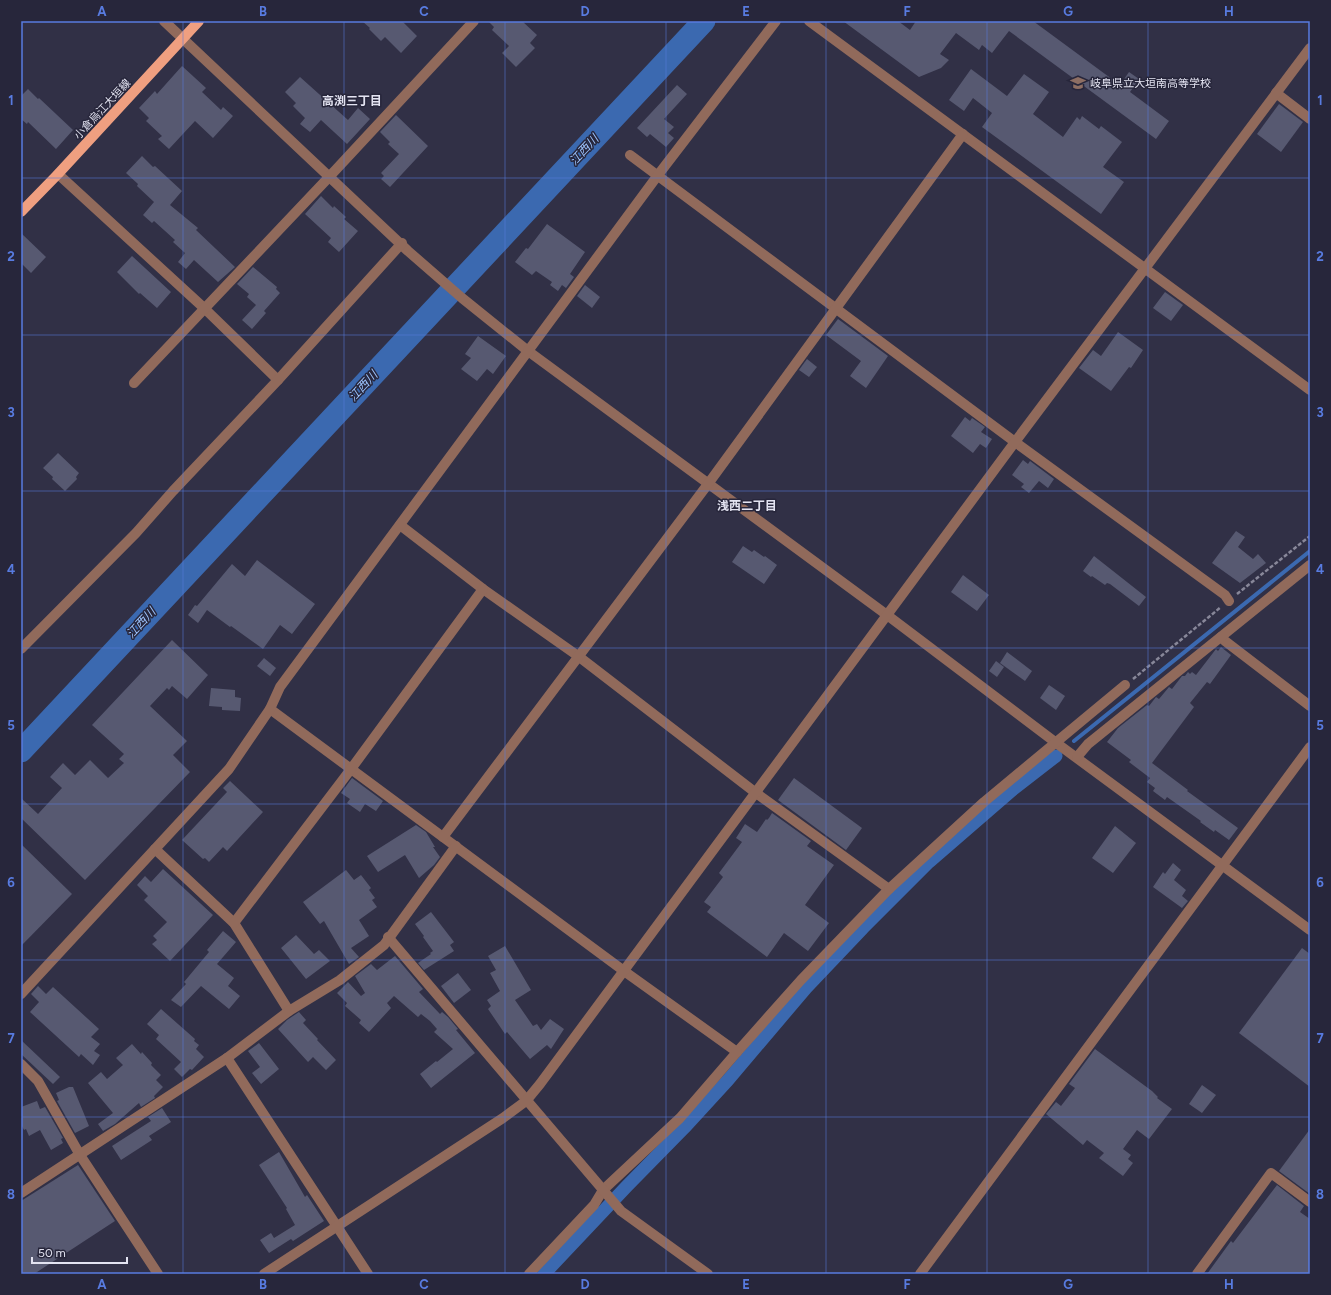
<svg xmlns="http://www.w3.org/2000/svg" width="1331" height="1295" viewBox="0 0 1331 1295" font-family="Figtree,'Noto Sans JP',sans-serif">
	<rect width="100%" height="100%" fill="#313046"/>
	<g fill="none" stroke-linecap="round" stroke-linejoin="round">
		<polyline stroke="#3b69b0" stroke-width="4" points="1074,741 1310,551"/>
		<polyline stroke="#3b69b0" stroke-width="13" points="544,1274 627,1186 684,1128 728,1080 806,988 863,928 929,862 1011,791 1056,756"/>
		<polyline stroke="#3b69b0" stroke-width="23" points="21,751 704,21"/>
	</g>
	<g fill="#575971">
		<polygon points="362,21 402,21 417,36 401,53 385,37 381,41 369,29 370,28"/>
		<polygon points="488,21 522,21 537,35 530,43 535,48 516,67 502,53 509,46 492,30 494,27"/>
		<polygon points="843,21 898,21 910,30 916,21 1033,21 1120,85 1129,72 1139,79 1130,92 1169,121 1156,139 1009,31 992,53 982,45 979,50 956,33 940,54 949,60 941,68 919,77"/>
		<polygon points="182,66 206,88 202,92 221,110 223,107 233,116 213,138 195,121 169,149 158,139 162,136 146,121 149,118 139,108 155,91 157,94"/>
		<polygon points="971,69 1007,96 1024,74 1049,92 1033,114 1063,137 1077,117 1080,120 1082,116 1099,129 1101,126 1122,142 1103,167 1124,182 1101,214 982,127 992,113 973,98 964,111 949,100"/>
		<polygon points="300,77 348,120 358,108 370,119 347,144 321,120 310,132 300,124 305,118 293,106 296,103 285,92"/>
		<polygon points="677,85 687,94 664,119 674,127 668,133 674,138 666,147 650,134 647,137 637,128"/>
		<polygon points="28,89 38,99 39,98 73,130 56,149 28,122 27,124 21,119 21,96"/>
		<polygon points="1279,104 1303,122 1281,152 1257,134"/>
		<polygon points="396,115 428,146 390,187 381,179 384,176 381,173 399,154 388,144 390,142 380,132"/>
		<polygon points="142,156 153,167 155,166 182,191 170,205 198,228 196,230 235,267 218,282 194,260 186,269 178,262 185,253 173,242 175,240 154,221 152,223 143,215 154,202 137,186 138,184 126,173"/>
		<polygon points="321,196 333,208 334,206 346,217 344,219 358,231 339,252 328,242 331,238 305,214"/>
		<polygon points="547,224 585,252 570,274 574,277 566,288 562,285 558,291 550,285 552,282 536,271 532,275 515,262 526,248 528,249"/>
		<polygon points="21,233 46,257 31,273 21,263"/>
		<polygon points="132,256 171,292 157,308 140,293 139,294 117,272"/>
		<polygon points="253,267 277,287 276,289 280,293 264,311 266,313 252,329 242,320 256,305 247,297 249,294 237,284"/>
		<polygon points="585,285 600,297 592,308 577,296"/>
		<polygon points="1165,292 1183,305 1171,321 1153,308"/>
		<polygon points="838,319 888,356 866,388 850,376 861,361 826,335"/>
		<polygon points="1118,332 1143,350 1131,368 1129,367 1111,391 1079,368 1093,350 1101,356"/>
		<polygon points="478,336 506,356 493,374 487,369 477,381 461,369 471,358 465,354"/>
		<polygon points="807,359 817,367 809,377 799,370"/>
		<polygon points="965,417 970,421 972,418 985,427 981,432 992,439 986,448 980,444 973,453 951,436"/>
		<polygon points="58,453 79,473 76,477 77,479 65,491 52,479 53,477 43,468"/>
		<polygon points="1023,460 1028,464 1030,461 1054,479 1048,488 1039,481 1029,493 1021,487 1024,484 1012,475"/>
		<polygon points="1236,531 1245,537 1238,547 1253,559 1258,554 1266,563 1240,583 1212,563"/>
		<polygon points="743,546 752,552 754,550 764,557 765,556 777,565 764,584 732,562"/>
		<polygon points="1094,556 1146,597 1139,606 1110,584 1107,583 1105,585 1092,576 1091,577 1083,571"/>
		<polygon points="257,560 315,604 292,634 280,625 263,649 231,626 230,627 207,610 198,623 188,615 195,605 197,606 232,564 245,576"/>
		<polygon points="963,575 989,595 977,611 951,592"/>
		<polygon points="172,640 208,675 187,699 172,686 169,690 167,688 150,706 187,741 173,755 190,772 85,880 21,818 21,798 38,814 62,788 50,777 63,763 75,775 90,760 108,778 124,763 119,759 124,754 92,725"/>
		<polygon points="1221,647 1231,655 1210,684 1207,682 1190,703 1194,707 1152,763 1188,790 1187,791 1238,828 1229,840 1215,830 1214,832 1200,822 1201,821 1167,797 1165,800 1153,791 1155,788 1147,782 1150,778 1129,762 1131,760 1107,742 1118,728 1147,705 1149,706 1156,697 1159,699 1169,687 1172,689 1182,676 1185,676 1188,672 1190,674 1192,672 1196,675 1216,649 1218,651"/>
		<polygon points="1007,652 1032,671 1025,681 1000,663"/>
		<polygon points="264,658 276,668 270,676 257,666"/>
		<polygon points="996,661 1004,667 997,677 989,671"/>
		<polygon points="1049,685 1065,696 1056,710 1040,698"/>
		<polygon points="211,688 235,690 235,697 241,698 240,711 222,710 222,707 209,706"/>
		<polygon points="352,778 383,801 376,811 365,804 360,812 347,803 350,799 341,793"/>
		<polygon points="794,778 862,828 846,850 778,800"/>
		<polygon points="230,781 263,812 227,851 223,847 209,862 205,858 203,859 182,840 227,792 223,788"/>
		<polygon points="772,813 811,841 807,846 834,865 805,905 829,923 808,951 784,933 767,957 707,912 711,907 704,902 723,877 719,873 742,842 736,838 745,824 757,832 766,819 767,820 769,818"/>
		<polygon points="416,825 426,832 435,847 433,847 440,857 434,865 419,878 405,855 378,872 367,856"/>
		<polygon points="1115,826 1136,843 1113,873 1092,858"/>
		<polygon points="21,844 72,894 21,946"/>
		<polygon points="1173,863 1181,870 1174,880 1186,890 1182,896 1188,901 1182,908 1153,887 1163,872 1165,874"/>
		<polygon points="163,869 213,915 170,961 152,944 157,940 153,936 167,922 144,900 148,896 137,885 145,876 151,882"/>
		<polygon points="346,870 354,880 361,875 371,888 369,890 375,898 372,900 377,907 359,920 369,936 351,948 359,957 349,964 324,921 320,924 303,902"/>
		<polygon points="431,912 454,942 450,945 454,951 424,970 418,963 431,954 430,953 433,951 423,937 424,936 415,924"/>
		<polygon points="223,931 236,942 217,964 234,978 228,986 240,996 229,1009 201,986 181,1007 171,1000 186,984 184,982 209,952 207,950"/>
		<polygon points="296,935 314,954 319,950 330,961 306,979 281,948"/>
		<polygon points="505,946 531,990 515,1000 533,1026 537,1024 541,1030 550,1019 564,1029 551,1049 547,1045 530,1059 507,1032 505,1034 488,1009 491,1006 487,1000 500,991 490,973 496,970 488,956"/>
		<polygon points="1302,948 1310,954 1310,1087 1239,1033"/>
		<polygon points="395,956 423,989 419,992 440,1014 442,1012 448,1017 458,1029 456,1030 475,1053 431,1088 420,1074 436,1061 437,1062 453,1049 434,1032 437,1029 430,1021 421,1014 418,1017 394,996 387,1003 391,1008 369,1032 359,1023 361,1020 345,1006 347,1003 337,993 348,982 361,996 365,993 355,976 371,964 377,970"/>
		<polygon points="458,973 471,990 454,1003 441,986"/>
		<polygon points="38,986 46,994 53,987 99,1029 91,1037 100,1044 94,1051 100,1055 93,1065 81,1054 79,1057 30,1012 39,1002 31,994"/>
		<polygon points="161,1009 195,1039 194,1041 199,1045 196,1049 204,1057 192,1070 190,1069 182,1077 174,1069 181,1062 156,1039 159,1035 147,1024"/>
		<polygon points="299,1012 306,1020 303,1023 318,1039 317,1040 336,1060 326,1070 313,1057 308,1062 278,1029 287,1020"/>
		<polygon points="21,1040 60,1077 53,1084 21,1054"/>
		<polygon points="259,1043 279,1069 261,1084 252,1073 260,1067 248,1051"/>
		<polygon points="132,1044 141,1054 142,1052 152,1063 151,1065 161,1075 156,1080 163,1087 154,1096 155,1098 141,1107 139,1103 115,1124 103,1131 98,1124 113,1113 88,1083 101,1072 107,1079 123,1065 116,1058"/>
		<polygon points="1095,1049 1152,1091 1158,1097 1157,1098 1172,1109 1149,1139 1137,1130 1123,1149 1131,1155 1128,1159 1133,1163 1123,1176 1099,1158 1104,1153 1087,1140 1083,1145 1046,1114 1056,1102 1061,1106 1075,1088 1069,1084"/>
		<polygon points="1202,1085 1216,1095 1202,1113 1189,1104"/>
		<polygon points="69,1087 73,1087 89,1126 75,1133 57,1101 59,1100 56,1093"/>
		<polygon points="37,1101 40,1109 45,1107 63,1138 61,1139 63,1143 51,1150 40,1130 29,1136 26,1129 24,1130 21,1124 21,1107"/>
		<polygon points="162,1108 171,1122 149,1136 152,1140 121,1160 112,1146 151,1121 148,1117"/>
		<polygon points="1310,1129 1310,1194 1279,1171"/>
		<polygon points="279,1152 305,1197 307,1195 324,1221 293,1241 291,1239 269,1253 260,1240 271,1233 274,1238 295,1225 286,1209 287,1208 259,1165"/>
		<polygon points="78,1165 115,1221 34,1274 21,1274 21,1201"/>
		<polygon points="1277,1185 1304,1206 1300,1212 1310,1219 1310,1274 1207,1274 1231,1241 1233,1243"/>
	</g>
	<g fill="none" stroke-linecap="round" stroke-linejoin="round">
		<g stroke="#888799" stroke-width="2.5" stroke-dasharray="4 2" stroke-linecap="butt">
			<polyline points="1237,594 1310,536"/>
			<polyline points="1133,679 1221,607"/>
		</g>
		<g stroke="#916a5b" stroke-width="10">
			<polyline points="164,21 408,251 462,298 528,351 887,615 1055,742 1310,930"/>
			<polyline points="809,21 1310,390"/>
			<polyline points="1276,93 1310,119"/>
			<polyline points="630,155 1015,442 1225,595 1229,601"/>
			<polyline points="58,174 204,308 278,380"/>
			<polyline points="134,383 330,176 474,21"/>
			<polyline points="400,525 483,589 578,656 756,793 889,889 801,980 737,1052"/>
			<polyline points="1221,637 1225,641 1310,706"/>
			<polyline points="21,649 136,533 173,491 278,380 402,243"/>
			<polyline points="270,709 624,971 737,1052 680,1118 603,1190 594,1205 529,1274"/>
			<polyline points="1077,757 1088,744 1310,565"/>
			<polyline points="443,837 708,484 963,134"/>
			<polyline points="155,849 234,923 289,1011"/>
			<polyline points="889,889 984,802 1125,685"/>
			<polyline points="234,923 351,769 483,589"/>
			<polyline points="388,937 621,1211 708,1274"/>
			<polyline points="21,994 229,769 270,709 280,687 658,175 776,21"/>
			<polyline points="227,1058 368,1274"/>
			<polyline points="21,1064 38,1081 80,1155 158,1274"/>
			<polyline points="21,1193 227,1058 289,1011 340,980 384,945 456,846"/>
			<polyline points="264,1274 503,1118 526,1101 540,1084 1015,442 1310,48"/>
			<polyline points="920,1274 1310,747"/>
			<polyline points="1197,1274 1271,1173 1310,1202"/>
		</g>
		<polyline stroke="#ef9f80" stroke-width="10" points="21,212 58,174 199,21"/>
	</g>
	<path fill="none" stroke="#587be0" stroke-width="1" stroke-opacity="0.55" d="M183,21V1274M344,21V1274M505,21V1274M666,21V1274M826,21V1274M987,21V1274M1148,21V1274M21,178H1310M21,335H1310M21,491H1310M21,648H1310M21,804H1310M21,960H1310M21,1117H1310"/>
	<defs>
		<g id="school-bare" transform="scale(1.2)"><path d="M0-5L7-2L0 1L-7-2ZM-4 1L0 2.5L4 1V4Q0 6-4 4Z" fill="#8d6e63" stroke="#27263b" stroke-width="2.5" paint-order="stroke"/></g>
	</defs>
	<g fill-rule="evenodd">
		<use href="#school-bare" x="1078" y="83"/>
	</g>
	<g text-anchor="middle" stroke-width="3" stroke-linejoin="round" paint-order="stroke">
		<g font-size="11" fill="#e3e3f1" stroke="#27263b" text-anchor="start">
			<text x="1090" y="87">岐阜県立大垣南高等学校</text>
		</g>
		<g font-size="11" fill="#e3e3f1" stroke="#27263b">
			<text transform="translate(102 109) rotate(-47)" y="4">小倉烏江大垣線</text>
		</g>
		<g font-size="12" font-weight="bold" fill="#e3e3f1" stroke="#27263b">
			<text x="352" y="105">高渕三丁目</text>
			<text x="747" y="510">浅西二丁目</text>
		</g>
		<g font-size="12" font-style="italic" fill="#9bc1fa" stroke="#27263b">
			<text transform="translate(584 150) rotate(-47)" y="4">江西川</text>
			<text transform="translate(363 386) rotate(-47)" y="4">江西川</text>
			<text transform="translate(141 623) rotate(-47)" y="4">江西川</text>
		</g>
	</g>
	<rect width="1331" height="1295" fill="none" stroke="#27263b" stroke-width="44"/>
	<path d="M32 1257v6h95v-6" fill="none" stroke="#e3e3f1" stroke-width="2"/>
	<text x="38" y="1257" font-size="12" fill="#e3e3f1" stroke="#27263b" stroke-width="3" paint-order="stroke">50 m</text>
	<rect x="22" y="22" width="1287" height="1251" fill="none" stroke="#587be0" stroke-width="1.5"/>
	<g font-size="13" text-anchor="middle" font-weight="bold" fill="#587be0">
		<text x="102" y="16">A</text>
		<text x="263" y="16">B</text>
		<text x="424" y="16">C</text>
		<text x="585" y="16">D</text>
		<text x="746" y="16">E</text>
		<text x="907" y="16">F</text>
		<text x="1068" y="16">G</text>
		<text x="1229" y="16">H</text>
		<text x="11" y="105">1</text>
		<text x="1320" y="105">1</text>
		<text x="11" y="261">2</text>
		<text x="1320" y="261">2</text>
		<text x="11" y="417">3</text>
		<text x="1320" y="417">3</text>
		<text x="11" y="574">4</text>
		<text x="1320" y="574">4</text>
		<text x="11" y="730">5</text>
		<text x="1320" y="730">5</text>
		<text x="11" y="887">6</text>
		<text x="1320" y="887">6</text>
		<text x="11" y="1043">7</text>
		<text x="1320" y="1043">7</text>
		<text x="11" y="1199">8</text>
		<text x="1320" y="1199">8</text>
		<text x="102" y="1289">A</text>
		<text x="263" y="1289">B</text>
		<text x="424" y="1289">C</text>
		<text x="585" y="1289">D</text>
		<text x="746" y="1289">E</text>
		<text x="907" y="1289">F</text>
		<text x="1068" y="1289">G</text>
		<text x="1229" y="1289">H</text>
	</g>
</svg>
